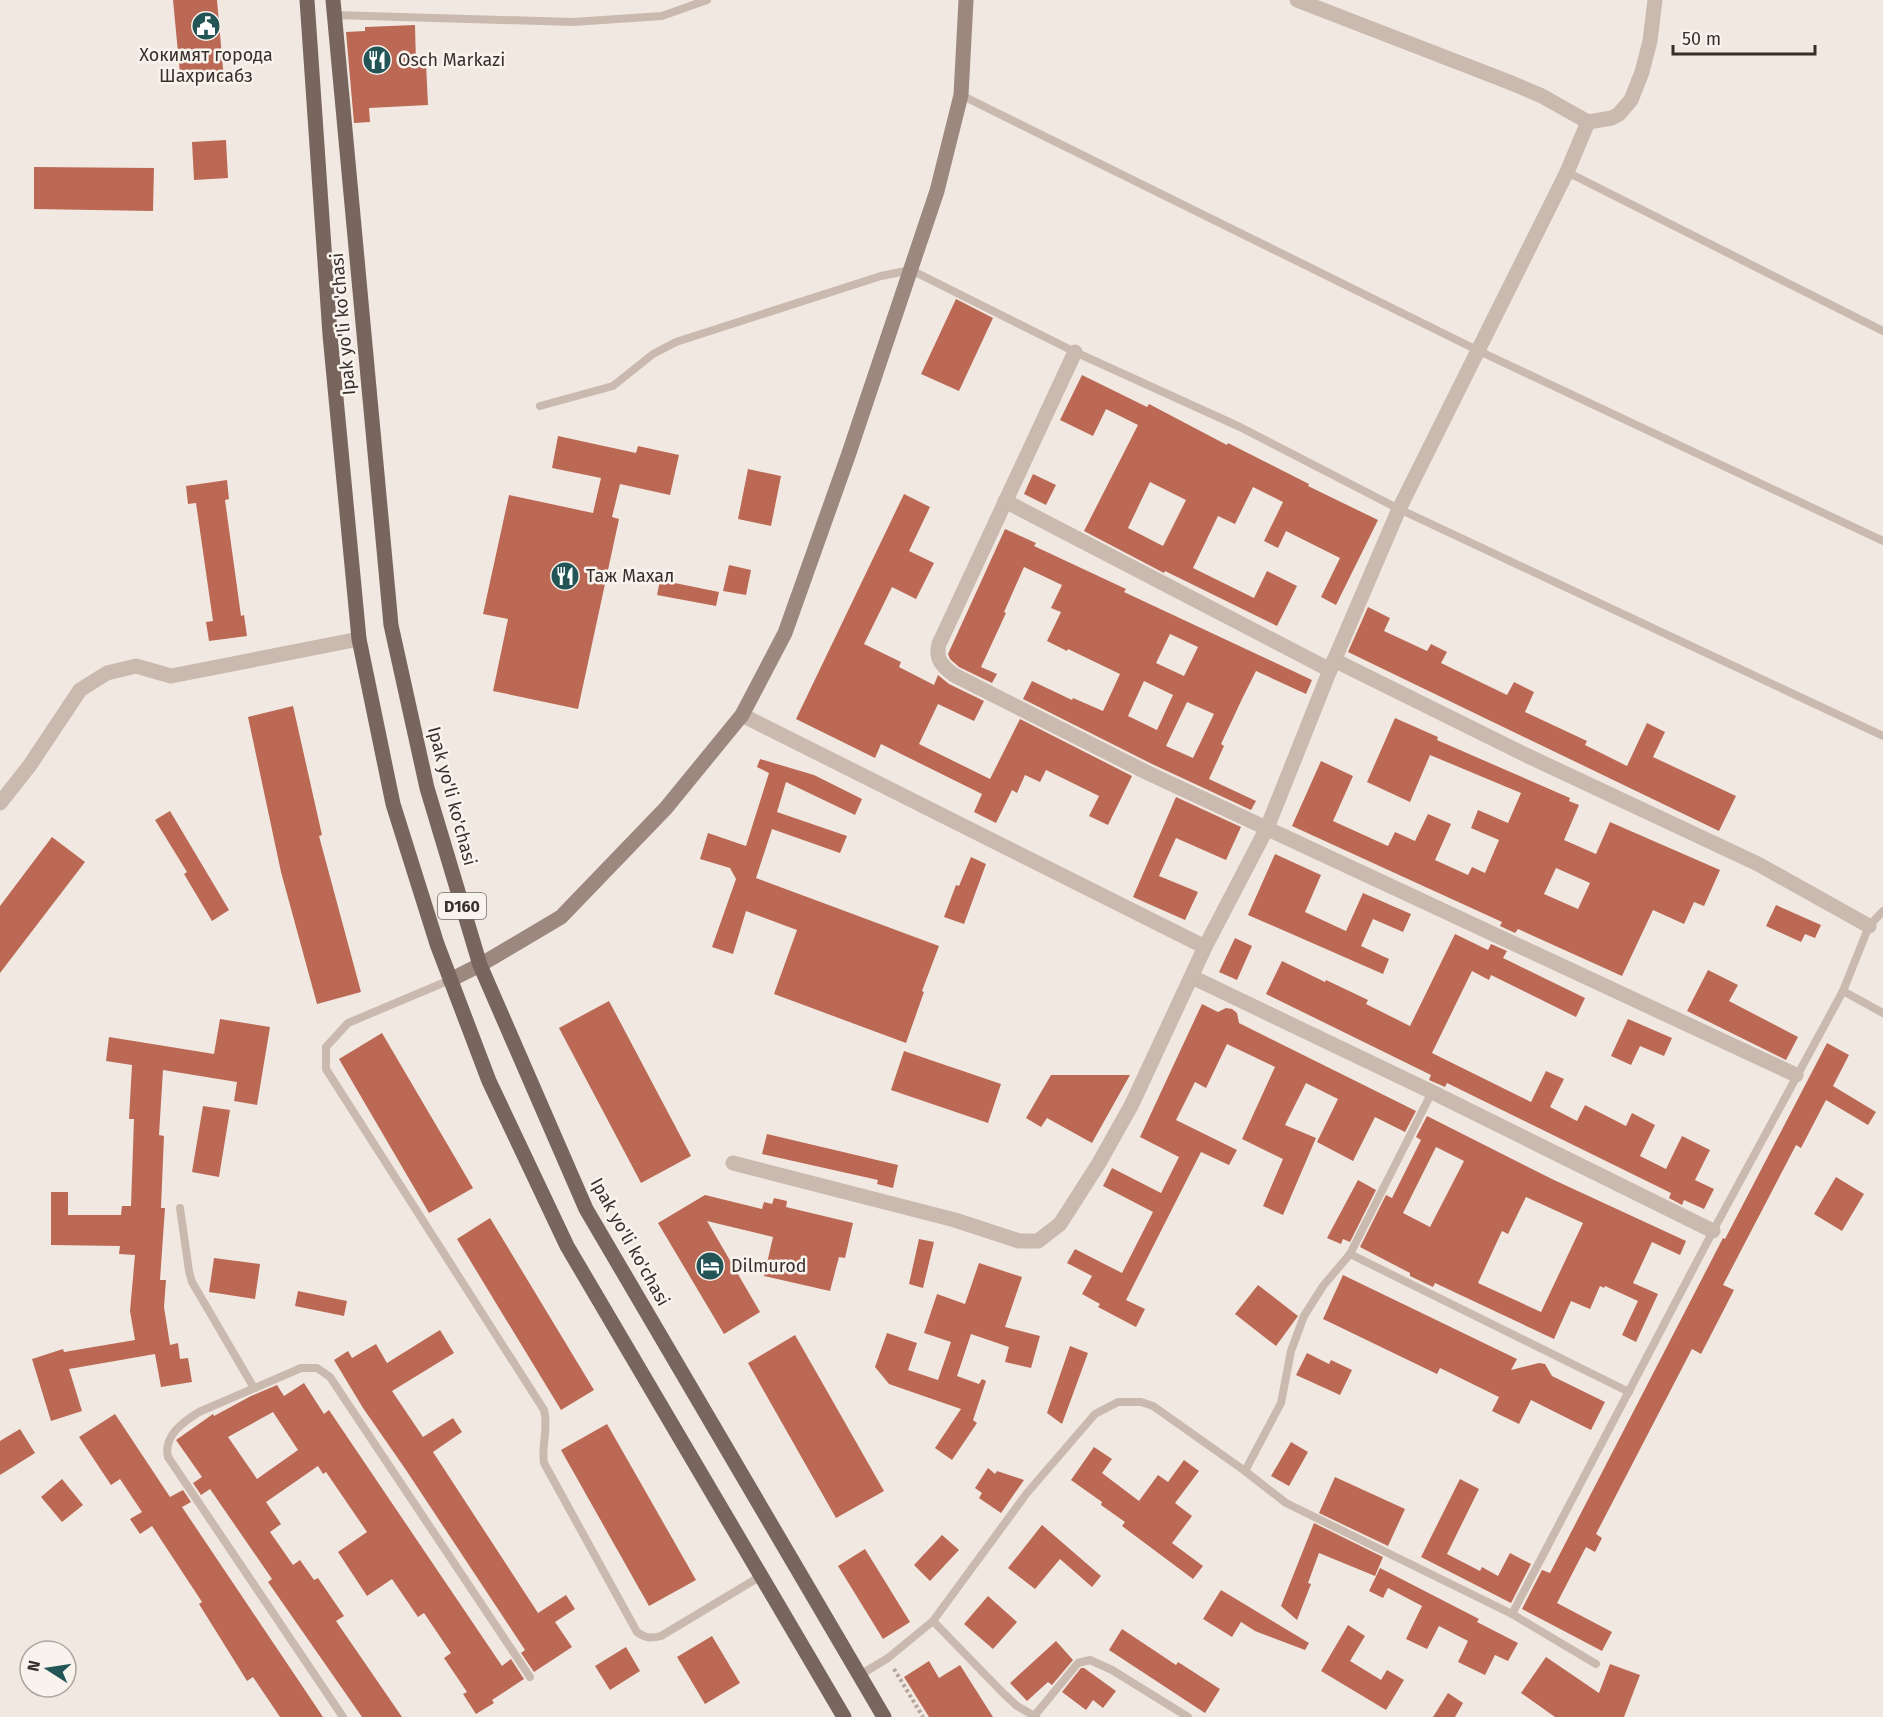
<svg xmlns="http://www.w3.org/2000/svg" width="1883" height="1717" viewBox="0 0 1883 1717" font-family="'Fira Sans',sans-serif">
	<rect width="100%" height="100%" fill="#f1e9e1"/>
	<g fill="#bb6955" fill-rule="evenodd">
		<polygon points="173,0 217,0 224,80 181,84"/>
		<polygon points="415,25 416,64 426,63 428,105 369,108 370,122 354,123 346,32 365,31 365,27"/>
		<polygon points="226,140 228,178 194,180 192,142"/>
		<polygon points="34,167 154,168 153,211 34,209"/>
		<polygon points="956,299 993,318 959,391 921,374"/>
		<path d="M1082,375L1147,407L1149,404L1227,445L1228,443L1309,484L1308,486L1378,520L1336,605L1321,597L1340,558L1286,531L1278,548L1264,541L1283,502L1253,487L1235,524L1218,516L1193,568L1254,598L1267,571L1297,586L1277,626L1165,571L1164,573L1084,531L1138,425L1106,409L1093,436L1060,420ZM1150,482L1186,500L1163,546L1128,528Z"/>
		<polygon points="558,436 636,453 638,446 679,455 670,495 620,484 612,517 619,519 578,709 493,691 508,619 483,614 509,495 593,513 601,478 552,468"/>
		<polygon points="748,469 781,476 771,526 738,519"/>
		<polygon points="1033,474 1056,485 1046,505 1024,494"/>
		<polygon points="227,480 229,499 225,500 241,616 244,615 247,636 209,641 206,622 213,621 196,503 188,504 186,486"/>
		<polygon points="904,494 930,507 909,551 934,563 916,599 892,587 864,644 901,662 899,667 934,685 938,675 949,684 984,701 974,721 938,704 919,744 990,779 1020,719 1132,776 1108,825 1089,816 1099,796 1046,770 1040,782 1025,775 1017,793 1012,790 996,823 974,812 982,794 881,744 875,758 796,719"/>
		<path d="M1005,529L1036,543L1034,546L1126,589L1124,592L1312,680L1306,694L1256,671L1242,699L1221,744L1224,746L1209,779L1256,801L1251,810L1152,764L1023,699L1032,681L1072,700L1073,698L1103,711L1120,674L1068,649L1067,651L1047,641L1061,612L1051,608L1062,585L1024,567L1004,612L1006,613L981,667L997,674L992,683L959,667L950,659L948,654ZM1170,634L1198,647L1184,676L1156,663ZM1144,681L1173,695L1157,730L1128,716ZM1187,702L1214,714L1193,758L1166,746Z"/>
		<polygon points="729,565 751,570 746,595 723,591"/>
		<polygon points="660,580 719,592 716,606 657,595"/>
		<polygon points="1368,607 1390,618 1384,631 1427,651 1431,644 1447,652 1441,663 1507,695 1514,682 1534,692 1525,712 1587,741 1585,745 1627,766 1647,723 1665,732 1653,757 1736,796 1719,831 1348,652"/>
		<polygon points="293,706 322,835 319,836 361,992 317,1004 281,872 248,717"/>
		<path d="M1395,718L1438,737L1437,740L1570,798L1569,801L1579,805L1564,840L1596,854L1610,822L1720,870L1704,906L1694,902L1684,924L1653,910L1622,976L1518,929L1515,933L1500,926L1502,922L1292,826L1321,761L1353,776L1333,821L1388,846L1395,832L1415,841L1428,814L1451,824L1435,860L1468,875L1472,867L1485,873L1499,840L1471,828L1478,810L1508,823L1521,793L1430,755L1410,802L1367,782ZM1556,868L1590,883L1578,909L1544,894Z"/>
		<polygon points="760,759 814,775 862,799 855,815 786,782 777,812 847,836 840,853 772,829 756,878 939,946 922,991 924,992 906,1043 774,994 797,930 746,911 733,954 712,947 736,879 730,868 700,859 708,833 746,846 769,773 757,767"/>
		<polygon points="1176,797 1241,827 1226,860 1176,838 1159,876 1198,892 1185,920 1133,897"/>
		<polygon points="170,811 229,910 212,921 184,874 187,872 155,820"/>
		<polygon points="52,837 85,862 0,973 0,906"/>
		<polygon points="1275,854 1321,875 1305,912 1346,931 1363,893 1411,914 1403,932 1373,919 1361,946 1389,959 1383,974 1248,915"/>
		<polygon points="971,857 986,864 964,924 944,917 956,885 959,886"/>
		<polygon points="1776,905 1821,925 1815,938 1805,934 1801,942 1766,926"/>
		<polygon points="1455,934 1488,950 1491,944 1507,951 1503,958 1585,998 1576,1017 1491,975 1489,980 1472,971 1432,1053 1531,1102 1546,1071 1564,1079 1550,1107 1577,1121 1585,1105 1626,1126 1632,1113 1655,1125 1640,1156 1666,1169 1682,1136 1710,1150 1695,1180 1714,1189 1704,1209 1684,1200 1682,1205 1669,1198 1671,1193 1447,1083 1445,1087 1429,1080 1431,1075 1266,994 1282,961 1325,982 1326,980 1368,1000 1366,1004 1410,1026"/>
		<polygon points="1235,938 1252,946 1237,980 1219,972"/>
		<polygon points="1708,970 1738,985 1729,1001 1798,1037 1786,1060 1687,1011"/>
		<polygon points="609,1001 691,1156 641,1183 559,1028"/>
		<polygon points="1202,1004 1218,1012 1226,1008 1232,1009 1237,1013 1239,1023 1416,1111 1405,1132 1375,1117 1353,1161 1317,1142 1338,1099 1306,1083 1285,1125 1316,1138 1283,1215 1263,1206 1283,1159 1242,1139 1275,1067 1227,1044 1206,1088 1195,1082 1176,1120 1237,1150 1229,1165 1201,1152 1126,1300 1145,1309 1136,1327 1098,1307 1100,1304 1082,1294 1092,1276 1067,1263 1075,1249 1122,1273 1153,1212 1103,1186 1112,1168 1161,1193 1179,1157 1140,1137"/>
		<polygon points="220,1019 270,1027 257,1105 234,1101 237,1082 163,1070 159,1135 164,1136 161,1208 165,1208 160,1280 166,1280 164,1307 170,1345 178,1343 180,1359 188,1358 192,1382 161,1387 155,1354 69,1369 82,1411 51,1421 32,1359 63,1349 64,1352 135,1340 130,1311 135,1255 119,1254 120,1246 51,1245 51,1192 68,1192 68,1215 121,1215 122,1206 131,1206 134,1119 129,1119 132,1065 106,1061 109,1037 214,1054"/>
		<polygon points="1628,1019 1672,1038 1664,1056 1640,1046 1631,1065 1611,1056"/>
		<polygon points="382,1033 473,1188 429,1213 339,1059"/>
		<polygon points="1827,1043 1849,1055 1833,1086 1876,1112 1868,1125 1826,1100 1801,1148 1796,1145 1723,1285 1734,1290 1701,1354 1692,1349 1596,1534 1602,1538 1595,1552 1586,1547 1557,1603 1612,1632 1602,1651 1522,1609 1542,1570 1550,1573 1723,1238 1725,1239"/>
		<polygon points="904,1051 1001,1084 988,1123 891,1090"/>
		<polygon points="1051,1075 1130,1075 1092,1143 1047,1118 1041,1127 1026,1118"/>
		<polygon points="203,1106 230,1110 219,1177 192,1172"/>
		<path d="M1427,1116L1554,1180L1686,1241L1680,1255L1652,1242L1633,1283L1658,1294L1636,1342L1622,1335L1638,1301L1605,1286L1604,1288L1600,1286L1590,1309L1571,1301L1554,1339L1435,1283L1433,1287L1410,1276V1273L1360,1247L1386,1195L1392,1198L1421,1140L1416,1137ZM1436,1147L1464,1161L1430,1227L1403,1213ZM1526,1197L1583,1223L1541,1312L1478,1283L1502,1231L1508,1234Z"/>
		<polygon points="767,1134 898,1165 893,1188 877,1184 878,1180 762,1154"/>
		<polygon points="1836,1177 1864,1194 1842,1231 1814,1214"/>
		<polygon points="1358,1180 1376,1190 1350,1242 1343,1239 1341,1244 1327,1238"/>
		<polygon points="705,1195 762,1209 764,1202 772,1204 774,1198 787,1201 786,1207 853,1223 845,1258 839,1257 830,1291 764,1276 773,1237 707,1221 760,1312 724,1334 658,1223"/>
		<polygon points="490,1218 594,1390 561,1410 457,1239"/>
		<polygon points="919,1239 934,1242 923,1288 909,1284"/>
		<polygon points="214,1258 260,1264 255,1299 209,1292"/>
		<polygon points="979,1263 1022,1277 1005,1327 1040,1336 1031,1368 1005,1362 1009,1347 971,1334 957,1376 979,1384 982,1379 986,1381 973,1420 977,1423 952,1460 935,1448 961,1409 889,1384 875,1367 887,1333 917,1343 908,1370 938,1380 951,1342 924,1333 937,1294 965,1304"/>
		<polygon points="1343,1275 1517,1359 1511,1370 1539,1363 1545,1364 1552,1376 1605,1402 1591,1430 1531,1400 1519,1424 1492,1411 1499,1397 1440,1368 1437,1374 1323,1319"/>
		<polygon points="1258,1285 1298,1316 1276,1346 1235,1314"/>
		<polygon points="298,1291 347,1301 344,1316 295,1306"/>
		<polygon points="440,1330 454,1353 392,1391 423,1437 453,1418 462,1432 433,1452 538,1613 566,1595 575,1609 555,1622 572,1647 534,1672 521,1653 525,1650 406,1470 363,1408 334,1360 348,1351 352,1358 376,1344 387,1363"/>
		<polygon points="795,1335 884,1491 836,1518 748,1363"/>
		<polygon points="1070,1346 1088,1353 1062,1424 1047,1413"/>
		<polygon points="1307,1353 1329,1364 1331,1360 1352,1370 1340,1395 1296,1375"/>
		<path d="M304,1383L324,1414L329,1410L502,1666L511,1659L524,1679L492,1700L494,1703L476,1714L463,1694L467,1692L444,1658L451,1653L424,1613L418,1617L392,1579L367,1596L338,1552L367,1532L326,1472L323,1474L318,1466L266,1502L281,1524L270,1532L293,1565L300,1560L314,1580L318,1578L344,1616L336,1621L402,1717H362L268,1582L272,1579L210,1489L201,1495L193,1483L202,1477L176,1440L213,1414L214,1416L251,1396L277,1385L284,1396ZM273,1412L298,1450L257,1479L228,1437Z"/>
		<polygon points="115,1414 170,1497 183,1490 191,1502 182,1507 323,1717 280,1717 253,1677 247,1681 199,1604 202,1602 152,1526 140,1534 130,1519 142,1512 120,1479 111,1485 79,1437"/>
		<polygon points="607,1424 696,1580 649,1606 561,1450"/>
		<polygon points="20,1429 35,1453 0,1475 0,1441"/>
		<polygon points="1291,1442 1308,1452 1289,1486 1271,1476"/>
		<polygon points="1094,1447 1112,1459 1102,1473 1139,1501 1158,1475 1168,1482 1184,1460 1199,1471 1175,1503 1192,1516 1172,1543 1203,1566 1193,1579 1122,1526 1125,1522 1101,1505 1102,1502 1071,1480"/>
		<polygon points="988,1468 995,1474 997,1471 1024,1480 1001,1513 979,1498 982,1493 975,1488"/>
		<polygon points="1335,1477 1405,1509 1388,1546 1319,1513"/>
		<polygon points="62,1479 83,1505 62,1522 41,1497"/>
		<polygon points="1460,1479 1479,1489 1447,1554 1480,1571 1482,1567 1498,1576 1510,1553 1531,1564 1511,1603 1421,1557"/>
		<polygon points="1314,1523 1383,1557 1375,1576 1319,1553 1308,1583 1311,1584 1297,1620 1281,1606"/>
		<polygon points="1042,1525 1101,1576 1092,1587 1060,1559 1035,1589 1008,1568"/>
		<polygon points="942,1535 959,1550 930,1581 914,1565"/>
		<polygon points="865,1549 910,1622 883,1639 838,1566"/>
		<polygon points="1380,1568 1479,1619 1477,1622 1518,1643 1508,1661 1495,1655 1485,1675 1458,1662 1468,1641 1439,1626 1427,1649 1406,1639 1422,1606 1388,1588 1383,1598 1369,1591"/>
		<polygon points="1221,1590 1309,1643 1305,1650 1255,1631 1241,1622 1232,1637 1203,1619"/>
		<polygon points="988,1596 1017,1622 993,1649 964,1624"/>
		<polygon points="1348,1625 1365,1636 1350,1661 1381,1680 1387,1670 1404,1680 1386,1710 1321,1671"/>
		<polygon points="1122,1629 1176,1665 1178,1662 1220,1689 1205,1713 1109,1650"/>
		<polygon points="712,1636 740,1683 705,1704 677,1657"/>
		<polygon points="1056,1641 1073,1660 1052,1685 1048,1682 1027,1701 1010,1683"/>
		<polygon points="626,1647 640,1671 610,1690 595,1666"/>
		<polygon points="1546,1657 1599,1693 1610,1664 1640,1675 1624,1717 1555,1717 1521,1693"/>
		<polygon points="929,1661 939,1678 960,1665 993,1717 929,1717 904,1677"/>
		<polygon points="1081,1668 1084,1668 1116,1691 1103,1708 1093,1700 1086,1710 1062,1692"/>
		<polygon points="1448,1693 1463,1703 1455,1717 1433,1717"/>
	</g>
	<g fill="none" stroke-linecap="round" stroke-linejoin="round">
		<polyline stroke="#b5a398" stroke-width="4" stroke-dasharray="3 3" stroke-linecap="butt" points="894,1669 923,1717"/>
		<g stroke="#c9b9ae" stroke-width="8">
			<polyline points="334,15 573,22 662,16 707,0"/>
			<polyline points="961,95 1479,351 1883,541"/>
			<polyline points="1567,172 1883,331"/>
			<polyline points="540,406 613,386 653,354 676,342 881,276 911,270 1075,352 1240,427 1399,509 1883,736"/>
			<path d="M450,980L348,1023L326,1047V1069L544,1410C549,1428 541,1445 544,1463L637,1632C645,1638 651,1639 661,1636L761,1576"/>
			<polyline points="1843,991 1883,1013"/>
			<polyline points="180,1208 189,1271 192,1282 254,1388"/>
			<polyline points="1350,1254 1629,1392"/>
			<polyline points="1245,1471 1281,1403 1291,1351 1304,1316 1323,1286 1350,1254 1432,1092"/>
			<polyline points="1512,1614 1596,1664"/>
			<polyline points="933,1621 1003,1693 1017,1706 1036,1717"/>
			<polyline points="860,1675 888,1658 933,1621 1027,1493 1095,1414 1118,1402 1141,1402 1153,1406 1245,1471 1286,1503 1512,1614 1713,1231 1843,991 1869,926 1883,911"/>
			<polyline points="1035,1715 1078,1663 1090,1660 1112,1670 1188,1717"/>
			<path d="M343,1717L168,1457C163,1436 183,1422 199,1412L301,1368H317L330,1377L530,1677"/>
		</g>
		<g stroke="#c9b9ae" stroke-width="15">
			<polyline points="1297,0 1509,82 1542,96 1588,122 1612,118 1619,114 1631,100 1642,72 1650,41 1655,0"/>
			<path d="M1075,352L939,644C935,659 942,666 954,675L1148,773L1796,1075"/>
			<polyline points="1005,501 1330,670"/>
			<polyline points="1334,660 1528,756 1758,864 1869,926"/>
			<polyline points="742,715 1205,947"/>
			<polyline points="0,803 30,765 80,690 107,673 136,666 171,676 359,639"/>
			<polyline points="1192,977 1432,1092 1713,1231"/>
			<polyline points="733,1163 955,1220 1019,1241 1038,1241 1060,1224 1099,1163 1132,1104 1205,947 1267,828 1330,670 1399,509 1567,172 1588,122"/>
		</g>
		<polyline stroke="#9c887f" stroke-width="15" points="450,980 480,965 561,917 666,808 742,715 785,633 848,456 937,191 961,95 966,0"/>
		<g stroke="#78665e" stroke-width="15">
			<polyline points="307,0 330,335 359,639 393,804 437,944 489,1081 567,1246 844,1717"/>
			<polyline points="333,0 391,625 427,788 480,965 586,1209 884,1717"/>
		</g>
	</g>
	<defs>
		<g id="civic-disc" transform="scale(1.5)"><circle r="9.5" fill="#245556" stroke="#f9f3ed"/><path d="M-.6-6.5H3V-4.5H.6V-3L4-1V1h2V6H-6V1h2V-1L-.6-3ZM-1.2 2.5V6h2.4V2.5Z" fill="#fff"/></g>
		<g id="restaurant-disc" transform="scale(1.5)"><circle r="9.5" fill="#245556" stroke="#f9f3ed"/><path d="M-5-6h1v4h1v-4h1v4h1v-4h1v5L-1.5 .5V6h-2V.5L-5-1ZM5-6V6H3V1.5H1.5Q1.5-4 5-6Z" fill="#fff"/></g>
		<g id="hotel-disc" transform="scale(1.5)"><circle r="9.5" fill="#245556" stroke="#f9f3ed"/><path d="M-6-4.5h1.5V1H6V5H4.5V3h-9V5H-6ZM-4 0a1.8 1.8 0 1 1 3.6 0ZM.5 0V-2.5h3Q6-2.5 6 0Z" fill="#fff"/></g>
	</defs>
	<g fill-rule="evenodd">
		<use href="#civic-disc" x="206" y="26"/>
		<use href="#restaurant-disc" x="377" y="60"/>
		<use href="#restaurant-disc" x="565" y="576"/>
		<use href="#hotel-disc" x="710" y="1266"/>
	</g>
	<g text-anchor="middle" stroke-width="5" stroke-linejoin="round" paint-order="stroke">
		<rect fill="#f9f3ed" stroke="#726a65" stroke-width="1.5" x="438" y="893" width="48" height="26" rx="4.5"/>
		<g font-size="16" font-weight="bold" fill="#382f2b">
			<text x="462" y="912">D160</text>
		</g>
		<g font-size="18" fill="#382f2b" stroke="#f9f3ed" text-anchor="start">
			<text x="206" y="61" text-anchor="middle">Хокимят города<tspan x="206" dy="21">Шахрисабз</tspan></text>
			<text x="398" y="66">Osch Markazi</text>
			<text x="586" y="582">Таж Махал</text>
			<text x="731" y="1272">Dilmurod</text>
		</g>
		<g font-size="18" fill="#382f2b" stroke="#f9f3ed">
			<text transform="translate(343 324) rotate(-95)" y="6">Ipak yo'li ko'chasi</text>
			<text transform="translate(452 796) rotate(75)" y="6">Ipak yo'li ko'chasi</text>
			<text transform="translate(630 1242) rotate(61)" y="6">Ipak yo'li ko'chasi</text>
		</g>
	</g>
	<g transform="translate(48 1669) rotate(282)"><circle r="28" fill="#f9f3ed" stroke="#aca59f" stroke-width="1.5"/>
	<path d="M0-4.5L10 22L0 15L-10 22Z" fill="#245556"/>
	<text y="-9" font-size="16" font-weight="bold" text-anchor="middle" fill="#382f2b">N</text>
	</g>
	<path d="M1673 45v9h142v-9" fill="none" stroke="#382f2b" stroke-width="3"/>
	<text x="1682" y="45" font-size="18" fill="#382f2b" stroke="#f9f3ed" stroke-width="4.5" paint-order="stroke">50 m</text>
</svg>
